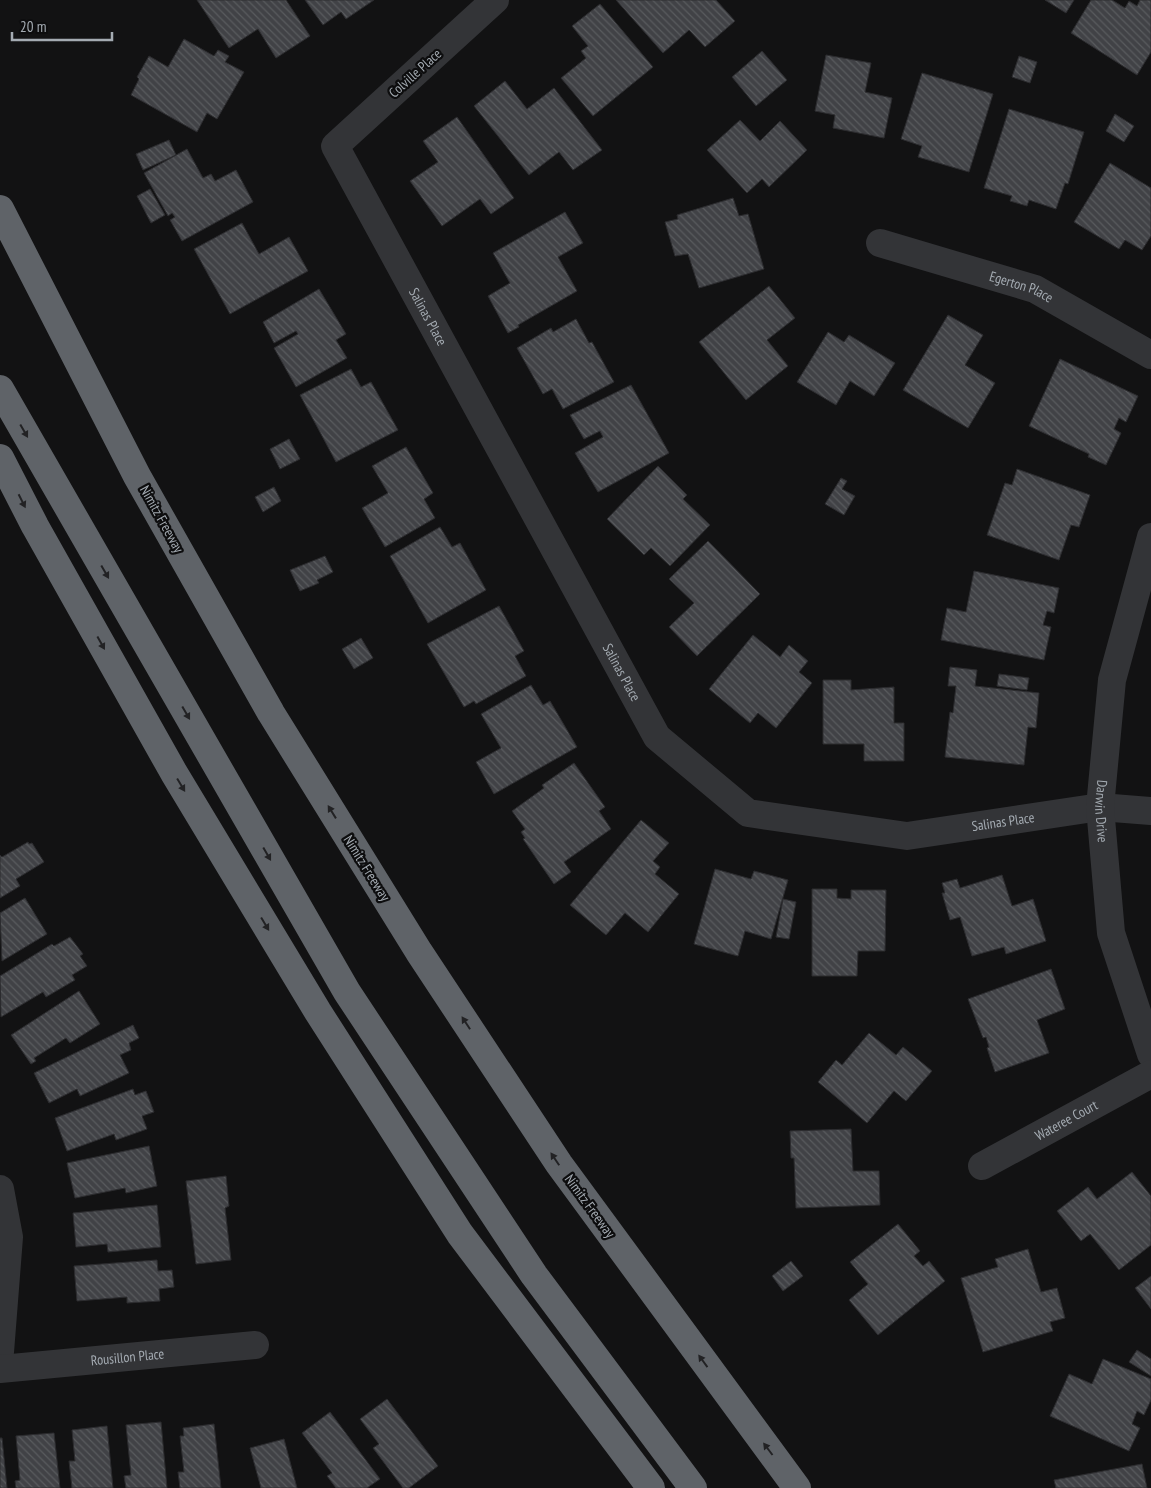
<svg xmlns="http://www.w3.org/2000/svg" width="1151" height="1488" viewBox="0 0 1151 1488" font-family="'PT Sans Narrow',sans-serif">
	<defs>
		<pattern id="building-back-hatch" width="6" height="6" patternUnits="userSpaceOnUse" patternTransform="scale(1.25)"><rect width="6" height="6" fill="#414246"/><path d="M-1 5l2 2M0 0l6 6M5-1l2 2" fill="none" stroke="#595b5e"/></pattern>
	</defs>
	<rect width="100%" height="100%" fill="#121213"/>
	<g fill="url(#building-back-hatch)" stroke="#2c2c2f">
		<polygon points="197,0 286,0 310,36 276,58 258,29 229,48"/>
		<polygon points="305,0 374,0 346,19 341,12 323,25"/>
		<polygon points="616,0 716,0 735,21 705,47 689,30 663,53"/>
		<polygon points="1045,0 1074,0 1066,13"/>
		<polygon points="1091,0 1112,0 1125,8 1129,1 1137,6 1140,0 1151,0 1151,52 1137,75 1071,33"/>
		<polygon points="600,4 653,67 593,116 561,78 586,58 581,51 588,46 572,26"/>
		<polygon points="184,39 214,56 218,50 229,56 225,62 244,72 217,119 207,113 197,132 131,95 139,79 137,77 149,56 168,67"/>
		<polygon points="762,51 787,80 756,106 732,77"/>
		<polygon points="826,55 871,63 865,92 892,98 884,138 833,128 835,115 815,111"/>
		<polygon points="1019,56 1037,62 1030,83 1012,77"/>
		<polygon points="922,73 993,94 969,172 918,157 922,146 901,139"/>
		<polygon points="505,81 527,109 554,88 602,150 573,170 559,152 529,175 474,106"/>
		<polygon points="1009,109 1084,132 1068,184 1065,183 1056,209 1029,200 1027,206 1010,201 1012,196 984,188"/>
		<polygon points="1115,114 1134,126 1124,142 1106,131"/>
		<polygon points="457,117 514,198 491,214 480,199 442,226 410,181 438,162 423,141"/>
		<polygon points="740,120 760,141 780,121 807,150 769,187 762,179 747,193 707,150"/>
		<polygon points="169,140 176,155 143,170 136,154"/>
		<polygon points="187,149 203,178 211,174 215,181 236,170 253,202 182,241 170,220 175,217 172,213 168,216 144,173"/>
		<polygon points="1110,163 1151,188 1151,236 1142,250 1125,240 1119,249 1074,222"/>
		<polygon points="150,189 165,215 151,223 137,196"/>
		<polygon points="733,198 739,216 748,214 764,269 699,288 688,254 675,256 665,222 678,219 677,215"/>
		<polygon points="565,212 583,243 558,257 577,291 518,325 519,327 508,333 488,296 510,283 493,253"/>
		<polygon points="242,223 259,254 289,237 308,271 230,314 194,249"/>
		<polygon points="769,286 795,318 767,340 788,366 746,400 699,342"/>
		<polygon points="319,289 346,334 336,340 347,358 296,387 274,348 298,334 296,331 274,343 263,322"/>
		<polygon points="948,315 983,335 965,365 995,383 968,428 903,390"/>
		<polygon points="576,319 589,343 592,342 614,382 563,409 552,389 543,394 517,348 551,328 553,332"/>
		<polygon points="828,332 844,342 849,335 895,363 874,396 850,381 836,405 797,382"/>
		<polygon points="1060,359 1138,396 1126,422 1119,418 1114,429 1121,433 1106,465 1088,457 1089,454 1029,426"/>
		<polygon points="351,369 361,387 371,382 398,430 336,462 300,395"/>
		<polygon points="631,385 669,453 598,492 575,453 603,437 600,431 584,439 570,415"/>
		<polygon points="289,439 300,459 280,469 270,449"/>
		<polygon points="406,447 433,493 424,499 435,518 385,547 362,508 388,493 372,466"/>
		<polygon points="658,466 687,495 683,499 710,525 670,566 651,548 644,555 607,519"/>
		<polygon points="1017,469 1090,495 1079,527 1071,525 1059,560 987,535 1005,483 1012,485"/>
		<polygon points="841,478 847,481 842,489 855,496 844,515 825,504"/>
		<polygon points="274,487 281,501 263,512 255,497"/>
		<polygon points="440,527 452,547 460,543 486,590 428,623 390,556"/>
		<polygon points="708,541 760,594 697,656 669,627 694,603 669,579"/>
		<polygon points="325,556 333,572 317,580 319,583 300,591 290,570"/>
		<polygon points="974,571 1059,588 1054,613 1047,611 1043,625 1051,627 1044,660 941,640 947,608 966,612"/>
		<polygon points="499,606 524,651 515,656 526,676 476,704 474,701 464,707 427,644"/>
		<polygon points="753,635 780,657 789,645 808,661 799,672 812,683 776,728 758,713 750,723 709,689"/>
		<polygon points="361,638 373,658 354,669 342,649"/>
		<polygon points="950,667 977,670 975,686 1039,693 1036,728 1028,727 1024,765 945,757 950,712 953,713 956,686 948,686"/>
		<polygon points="999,674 1029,678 1027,690 997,686"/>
		<polygon points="823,680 851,680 851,690 894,687 894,723 904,723 904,761 864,761 864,744 823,744"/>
		<polygon points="531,685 543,705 550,701 577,747 494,794 476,762 501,748 481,714"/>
		<polygon points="574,763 605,807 599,811 611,829 564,862 571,872 554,884 523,839 525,838 521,832 525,829 512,811 544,788 542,785"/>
		<polygon points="641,820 669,843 653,861 660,867 655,874 679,894 648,932 625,913 606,935 570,905"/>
		<polygon points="28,842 29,844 32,843 44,862 16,879 20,886 0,898 0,855 2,857"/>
		<polygon points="715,869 751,879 754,871 788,880 771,939 745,931 738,956 694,944"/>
		<polygon points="1002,875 1012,906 1033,899 1046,941 1006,954 1004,947 972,956 960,917 950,920 942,893 945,893 942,883 957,879 960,888"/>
		<polygon points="812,889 837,889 837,898 851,899 851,890 886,890 885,951 858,951 857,976 812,976"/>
		<polygon points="25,898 47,934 2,961 0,913"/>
		<polygon points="783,899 796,902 789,939 776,937"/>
		<polygon points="70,937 83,954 80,956 87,966 72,975 75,980 46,997 43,992 1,1017 0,976 52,944 54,946"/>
		<polygon points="1051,969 1065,1009 1037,1020 1049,1053 995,1072 987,1048 989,1047 986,1037 983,1038 968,999"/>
		<polygon points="79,991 100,1024 70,1043 66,1038 34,1058 36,1061 31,1064 11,1035"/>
		<polygon points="133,1025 139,1038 129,1043 131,1050 120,1055 129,1073 80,1096 77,1089 49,1103 34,1073"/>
		<polygon points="869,1033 896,1055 903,1047 932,1071 906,1101 894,1091 867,1123 818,1082 836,1060 842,1065"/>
		<polygon points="133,1089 135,1095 146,1091 154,1112 142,1116 147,1129 116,1140 114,1134 67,1151 55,1118"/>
		<polygon points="851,1129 853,1171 879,1171 880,1205 796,1208 794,1158 791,1158 790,1131"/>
		<polygon points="149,1146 157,1186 126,1193 125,1188 75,1198 67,1163"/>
		<polygon points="1132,1172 1151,1196 1151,1245 1119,1270 1090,1234 1081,1241 1057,1211 1088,1187 1097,1199"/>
		<polygon points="226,1176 229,1206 225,1208 231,1260 196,1264 186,1181"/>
		<polygon points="157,1205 161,1247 108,1252 107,1244 76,1247 73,1213"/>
		<polygon points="898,1224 920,1251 914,1256 923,1266 929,1261 945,1281 878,1335 849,1300 868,1284 850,1262"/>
		<polygon points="1028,1249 1041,1292 1057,1288 1065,1318 1050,1322 1053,1331 983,1352 961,1278 998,1267 995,1259"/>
		<polygon points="157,1260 158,1271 172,1270 174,1287 159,1289 160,1301 127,1303 127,1297 77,1301 74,1266"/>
		<polygon points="791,1261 803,1276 783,1291 772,1276"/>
		<polygon points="1151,1276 1151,1309 1135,1288"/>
		<polygon points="1137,1350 1151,1359 1151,1376 1129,1362"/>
		<polygon points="1103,1359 1151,1379 1151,1400 1144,1415 1137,1411 1132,1424 1140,1428 1129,1451 1050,1416 1069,1374 1092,1384"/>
		<polygon points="387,1399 438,1466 409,1488 403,1488 373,1448 379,1444 360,1419"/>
		<polygon points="330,1412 380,1479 367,1488 336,1488 327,1476 332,1473 302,1433"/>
		<polygon points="161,1422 167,1488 126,1488 124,1476 131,1475 126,1425"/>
		<polygon points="214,1424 221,1488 180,1488 178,1472 184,1472 180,1436 184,1436 183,1428"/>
		<polygon points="107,1426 113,1488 72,1488 69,1461 75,1461 72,1430"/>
		<polygon points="54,1433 60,1488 16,1488 15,1481 20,1480 16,1436"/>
		<polygon points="0,1438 2,1438 7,1488 0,1488"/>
		<polygon points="284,1439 297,1488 261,1488 250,1448"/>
		<polygon points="1142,1464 1147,1488 1056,1488 1054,1480"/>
	</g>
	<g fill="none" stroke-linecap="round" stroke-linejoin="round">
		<g stroke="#333437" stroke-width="28">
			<path id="s1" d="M495,0L335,146L657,737L748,813L907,836L1100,807L1151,811"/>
			<path id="s2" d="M880,243L1035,289L1151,355"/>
			<path id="s3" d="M1151,537L1112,680L1100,807L1111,933L1151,1054"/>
			<path id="s4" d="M982,1166L1151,1074"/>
			<polyline points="0,1189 9,1237 0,1352"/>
			<path id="s5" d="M0,1369L255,1345"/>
		</g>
		<g stroke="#5f6368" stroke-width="28">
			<polyline points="0,209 137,476 271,713 419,952 559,1164 797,1488"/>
			<polyline points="0,389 347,992 534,1275 693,1488"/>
			<polyline points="0,458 35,526 174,773 318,1012 460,1234 651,1488"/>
		</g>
	</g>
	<defs><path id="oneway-solid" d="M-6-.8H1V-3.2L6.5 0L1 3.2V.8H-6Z" transform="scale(1.25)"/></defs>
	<g fill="#222224">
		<use href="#oneway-solid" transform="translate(24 431) rotate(60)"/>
		<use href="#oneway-solid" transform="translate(22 501) rotate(63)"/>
		<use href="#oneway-solid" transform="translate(105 572) rotate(60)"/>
		<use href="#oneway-solid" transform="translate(101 643) rotate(61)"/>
		<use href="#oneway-solid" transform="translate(186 713) rotate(60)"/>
		<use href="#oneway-solid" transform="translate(181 785) rotate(59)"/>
		<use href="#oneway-solid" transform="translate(332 812) rotate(-122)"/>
		<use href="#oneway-solid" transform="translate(267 854) rotate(60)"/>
		<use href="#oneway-solid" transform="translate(265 924) rotate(59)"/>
		<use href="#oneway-solid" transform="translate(466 1023) rotate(-123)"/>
		<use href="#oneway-solid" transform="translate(555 1159) rotate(-124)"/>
		<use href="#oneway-solid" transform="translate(703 1361) rotate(-126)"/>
		<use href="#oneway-solid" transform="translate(768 1449) rotate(-127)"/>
	</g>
	<g text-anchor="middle" stroke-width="4.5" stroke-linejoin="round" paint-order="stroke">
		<g font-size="14" fill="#a4abb2" stroke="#0d0d0e">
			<text transform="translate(415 73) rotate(-42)" y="5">Colville Place</text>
			<text dy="5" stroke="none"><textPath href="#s2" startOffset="148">Egerton Place</textPath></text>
			<text dy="5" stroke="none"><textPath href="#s1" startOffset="411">Salinas Place</textPath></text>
			<text transform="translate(162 519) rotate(61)" y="5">Nimitz Freeway</text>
			<text dy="5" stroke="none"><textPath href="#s1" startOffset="816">Salinas Place</textPath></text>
			<text dy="5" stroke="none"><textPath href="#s3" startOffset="280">Darwin Drive</textPath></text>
			<text dy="5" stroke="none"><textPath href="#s1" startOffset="1266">Salinas Place</textPath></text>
			<text transform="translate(367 868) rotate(58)" y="5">Nimitz Freeway</text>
			<text dy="5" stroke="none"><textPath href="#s4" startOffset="96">Wateree Court</textPath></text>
			<text transform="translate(590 1206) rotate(54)" y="5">Nimitz Freeway</text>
			<text dy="5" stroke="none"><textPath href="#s5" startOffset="128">Rousillon Place</textPath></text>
		</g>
	</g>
	<path d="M12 32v8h100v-8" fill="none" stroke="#a4abb2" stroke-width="2.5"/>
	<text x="20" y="32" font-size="15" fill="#a4abb2" stroke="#0d0d0e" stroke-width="4" paint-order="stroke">20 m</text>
</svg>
